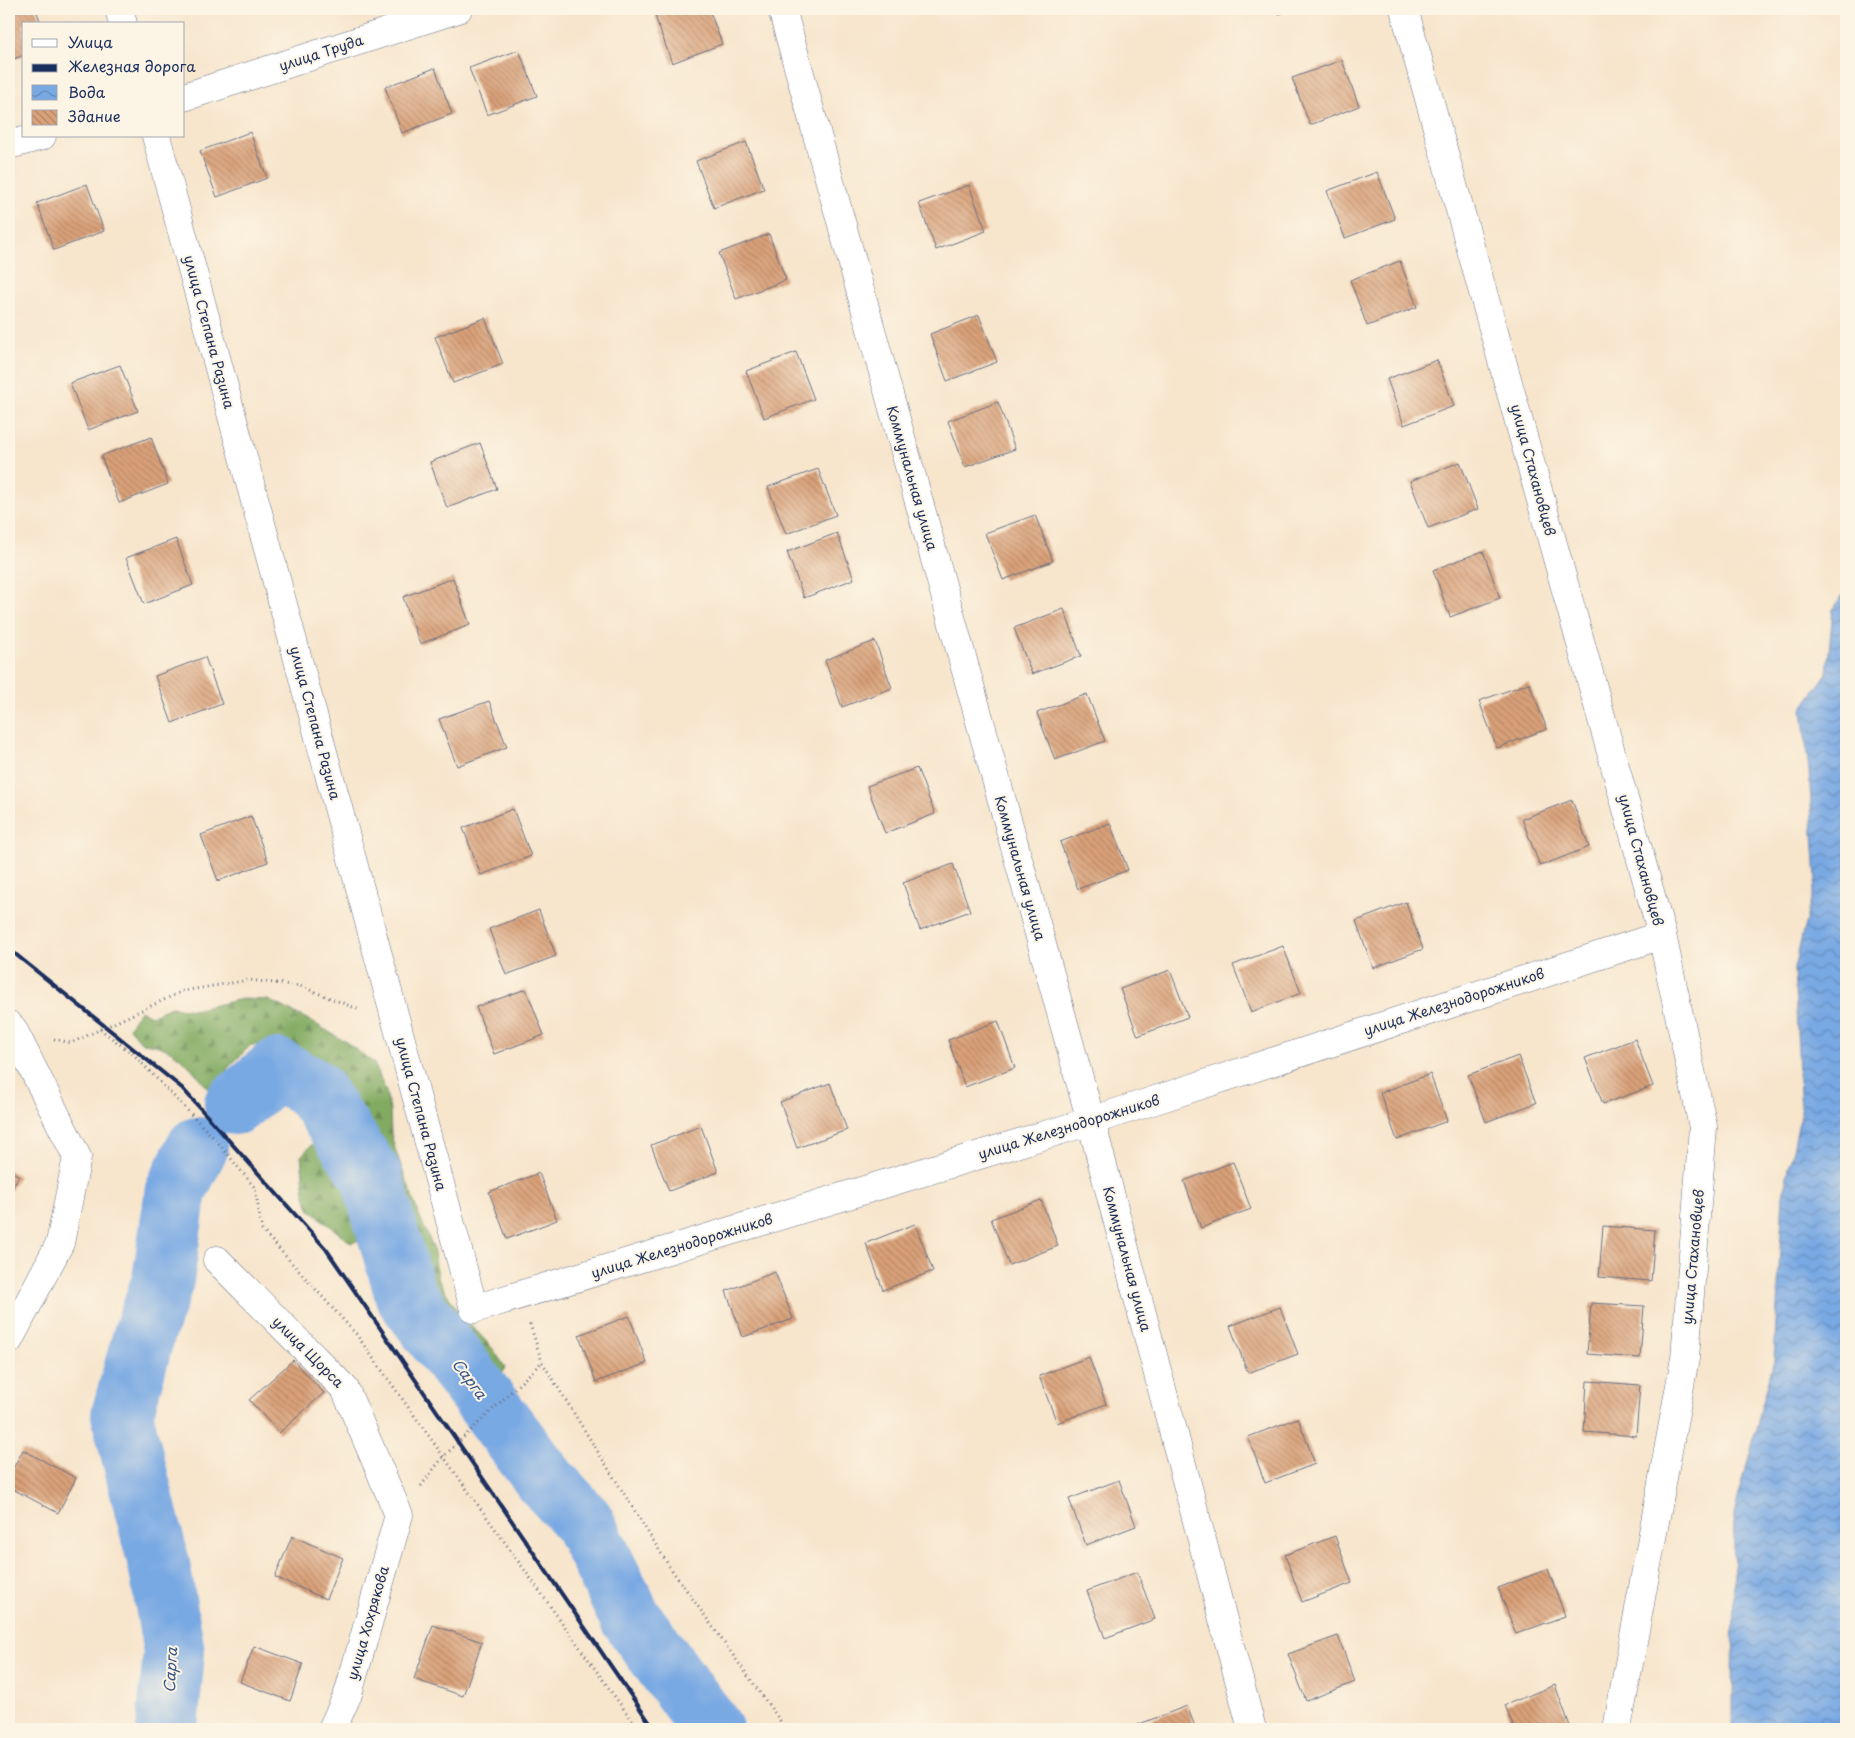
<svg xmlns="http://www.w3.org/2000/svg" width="1855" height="1738" viewBox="0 0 1855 1738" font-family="'Playpen Sans',sans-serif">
	<defs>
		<pattern id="forest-firs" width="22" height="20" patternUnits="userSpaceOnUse" patternTransform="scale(1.25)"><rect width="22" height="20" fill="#82ab62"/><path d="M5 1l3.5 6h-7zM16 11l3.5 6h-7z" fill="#6a8c54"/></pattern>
		<pattern id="water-waves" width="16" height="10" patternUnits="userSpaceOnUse" patternTransform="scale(1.25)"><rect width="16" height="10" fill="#79a9e3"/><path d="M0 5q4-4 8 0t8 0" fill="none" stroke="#628abb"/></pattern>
		<pattern id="building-back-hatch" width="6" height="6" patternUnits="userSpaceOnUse" patternTransform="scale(1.25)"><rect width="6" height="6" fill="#daa179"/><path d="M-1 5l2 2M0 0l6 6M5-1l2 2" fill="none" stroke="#b08466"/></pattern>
	</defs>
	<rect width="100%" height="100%" fill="#fcf5e5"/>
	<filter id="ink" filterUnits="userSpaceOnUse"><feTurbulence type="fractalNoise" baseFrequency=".02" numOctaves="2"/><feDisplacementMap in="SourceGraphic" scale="10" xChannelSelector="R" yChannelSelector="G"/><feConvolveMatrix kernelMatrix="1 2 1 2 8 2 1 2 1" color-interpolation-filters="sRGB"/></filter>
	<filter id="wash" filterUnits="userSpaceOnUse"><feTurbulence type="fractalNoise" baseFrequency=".0096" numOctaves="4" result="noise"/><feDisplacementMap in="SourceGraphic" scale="20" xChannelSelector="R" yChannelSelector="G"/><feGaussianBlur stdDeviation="1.12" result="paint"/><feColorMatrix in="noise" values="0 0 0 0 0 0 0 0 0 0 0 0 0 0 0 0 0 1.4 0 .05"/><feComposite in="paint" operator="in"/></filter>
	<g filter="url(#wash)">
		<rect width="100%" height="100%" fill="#f7e5cc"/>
		<path fill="url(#forest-firs)" stroke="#4e6d60" d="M242,999L268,1000L307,1019L346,1042L374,1063L386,1092L390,1110L391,1134L396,1152L420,1218L433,1247L439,1281L456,1308L493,1349L505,1367L492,1396L486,1401H466L458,1383L460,1359L451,1355L443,1344L430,1342L410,1313C411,1305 414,1295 414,1286C414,1265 403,1243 387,1230L351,1243L309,1209L305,1196L301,1156L321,1135C318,1102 294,1107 281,1081L300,1076L338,1100L348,1095L341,1074C308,1065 288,1043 251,1045L227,1069L224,1083L208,1089C190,1065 173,1045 142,1043L129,1028L140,1010L151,1016L171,1007L193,1010Z"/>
		<polygon fill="url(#water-waves)" stroke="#4a6ca0" points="1846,591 1846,1729 1733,1729 1734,1514 1774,1360 1783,1195 1801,1113 1794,968 1816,880 1809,771 1802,709 1827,673 1833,609"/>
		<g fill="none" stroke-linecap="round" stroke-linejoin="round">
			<g stroke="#79a9e3" stroke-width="62">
				<polyline points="235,1104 277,1069 313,1089 371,1175 406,1296 546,1481 583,1521 630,1617 712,1729"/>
				<polyline points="167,1729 174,1652 159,1564 122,1415 145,1331 163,1280 176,1190 197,1148"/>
			</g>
		</g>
		<g id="blocks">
			<g fill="url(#building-back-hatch)">
				<polygon points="9,9 36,9 41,24 24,24 24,55 9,61"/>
				<polygon points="674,9 709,9 722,44 672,63 655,16"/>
				<polygon points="1277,9 1293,9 1279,14"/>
				<polygon points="519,50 537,96 487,115 469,68"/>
				<polygon points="1342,60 1359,106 1310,125 1292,78"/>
				<polygon points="435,68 452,114 402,133 385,87"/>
				<polygon points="250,132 267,178 217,197 200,151"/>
				<polygon points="746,142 764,189 714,208 696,161"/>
				<polygon points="1377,172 1395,219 1345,238 1327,191"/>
				<polygon points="87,184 104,231 54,250 37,203"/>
				<polygon points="969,185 986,231 936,250 919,203"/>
				<polygon points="769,234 786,280 736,299 719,253"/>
				<polygon points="1400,261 1417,307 1367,326 1350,280"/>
				<polygon points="979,315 997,362 947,381 930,334"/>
				<polygon points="485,318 503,364 453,383 435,337"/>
				<polygon points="796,352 814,399 764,418 746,371"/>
				<polygon points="1437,360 1454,406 1404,425 1387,379"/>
				<polygon points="120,365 138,411 88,430 70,383"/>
				<polygon points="998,402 1015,449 965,467 948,421"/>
				<polygon points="151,437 168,484 119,503 101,456"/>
				<polygon points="480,443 497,489 447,508 430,462"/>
				<polygon points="1460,462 1478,509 1428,528 1410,481"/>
				<polygon points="818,469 836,515 786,534 768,487"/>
				<polygon points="1035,515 1053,561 1003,580 985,533"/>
				<polygon points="837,533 854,579 804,598 787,552"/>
				<polygon points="176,539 193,585 144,604 126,558"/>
				<polygon points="1483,551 1500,598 1450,617 1433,570"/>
				<polygon points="453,578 470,625 420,644 403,597"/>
				<polygon points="1064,609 1081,656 1032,674 1014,628"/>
				<polygon points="875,641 892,688 842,707 825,660"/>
				<polygon points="205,657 222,704 172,723 155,676"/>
				<polygon points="1529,683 1547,729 1497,748 1479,701"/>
				<polygon points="1087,694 1105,741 1055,760 1037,713"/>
				<polygon points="489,701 507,747 457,766 439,719"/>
				<polygon points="917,768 935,814 885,833 867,786"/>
				<polygon points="1572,800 1589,847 1540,866 1522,819"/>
				<polygon points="513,809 531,856 481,875 463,828"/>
				<polygon points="251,816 268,862 218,881 201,835"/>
				<polygon points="1110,823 1128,870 1078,889 1060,842"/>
				<polygon points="953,864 970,911 920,930 903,883"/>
				<polygon points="1406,902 1423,949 1373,968 1356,921"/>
				<polygon points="539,910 556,956 506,975 489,929"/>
				<polygon points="1283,946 1301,993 1251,1012 1233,965"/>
				<polygon points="1170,970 1188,1017 1138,1036 1120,989"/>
				<polygon points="526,989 544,1035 494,1054 476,1007"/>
				<polygon points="998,1021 1015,1068 965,1087 948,1040"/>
				<polygon points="1635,1039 1653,1086 1603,1104 1585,1058"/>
				<polygon points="1518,1056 1536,1103 1486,1122 1468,1075"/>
				<polygon points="1430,1074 1447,1121 1397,1140 1380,1093"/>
				<polygon points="830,1083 847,1130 797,1148 780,1102"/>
				<polygon points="701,1126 718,1172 669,1191 651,1145"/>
				<polygon points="1233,1162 1251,1209 1201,1228 1184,1181"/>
				<polygon points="9,1170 19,1176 9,1193"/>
				<polygon points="539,1173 557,1220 507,1239 489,1192"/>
				<polygon points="1041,1200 1058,1246 1009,1265 991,1219"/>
				<polygon points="915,1224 933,1271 883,1290 866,1243"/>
				<polygon points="1603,1226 1655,1230 1651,1281 1599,1277"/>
				<polygon points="775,1272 793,1319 743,1337 726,1291"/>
				<polygon points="1591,1303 1644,1306 1640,1358 1587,1354"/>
				<polygon points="1280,1307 1298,1354 1248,1373 1230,1326"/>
				<polygon points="629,1316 647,1363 596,1382 579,1335"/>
				<polygon points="1089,1357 1106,1404 1057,1423 1039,1376"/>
				<polygon points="293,1360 324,1393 279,1433 249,1400"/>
				<polygon points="1587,1381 1640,1385 1636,1436 1584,1432"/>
				<polygon points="1298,1418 1315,1464 1265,1483 1248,1437"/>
				<polygon points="23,1450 76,1478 58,1513 9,1487 9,1476"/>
				<polygon points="1119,1480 1136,1526 1086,1545 1069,1499"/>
				<polygon points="292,1536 343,1558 326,1599 275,1577"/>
				<polygon points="1335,1536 1352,1583 1302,1602 1285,1555"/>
				<polygon points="1548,1569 1565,1616 1516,1634 1498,1588"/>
				<polygon points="1137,1572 1155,1619 1105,1638 1087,1591"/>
				<polygon points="433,1625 482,1642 463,1696 414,1679"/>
				<polygon points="1338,1636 1355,1682 1306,1701 1288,1654"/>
				<polygon points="254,1646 303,1664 290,1701 240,1682"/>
				<polygon points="1555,1685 1571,1729 1514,1729 1505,1705"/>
				<polygon points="1187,1706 1196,1729 1139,1729 1137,1725"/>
			</g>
		</g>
	</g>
	<g filter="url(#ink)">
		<use href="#blocks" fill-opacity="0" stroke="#686f84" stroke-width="1"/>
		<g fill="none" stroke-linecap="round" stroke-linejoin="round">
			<g stroke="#686f84" stroke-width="29">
				<g id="minor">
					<polyline points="119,9 123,24"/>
					<polyline points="782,9 1091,1121 1252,1729"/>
					<polyline points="1404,9 1662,935 1703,1127 1685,1358 1617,1729"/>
					<polyline points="184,97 458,9"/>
					<polyline points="156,136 474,1309 1091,1121 1662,935"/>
					<polyline points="9,145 42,136"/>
					<polyline points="9,1025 13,1029 77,1157 60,1243 9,1340"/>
					<polyline points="217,1260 345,1389 399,1515 348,1694 332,1729"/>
				</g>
			</g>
			<g stroke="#686f84" stroke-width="3" stroke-dasharray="1 4" stroke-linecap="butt">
				<polyline points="100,1029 134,1055 216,1140 255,1188 262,1230 356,1334 638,1729"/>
				<polyline points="54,1039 71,1043 183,991 249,980 300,986 360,1010"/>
				<polyline points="530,1324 542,1362 669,1566 786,1729"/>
				<polyline points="421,1486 442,1458 542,1362"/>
			</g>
			<use href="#minor" stroke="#fff" stroke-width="28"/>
			<polyline stroke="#1b2f5e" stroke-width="4" points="9,949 182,1088 326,1249 654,1729"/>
		</g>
	</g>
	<g text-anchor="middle" stroke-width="4" stroke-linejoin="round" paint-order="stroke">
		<g font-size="14" fill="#1b2f5e" stroke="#fcf5e5">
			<text transform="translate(321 53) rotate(-18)" y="5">улица Труда</text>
			<text transform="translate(209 332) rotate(75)" y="5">улица Степана Разина</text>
			<text transform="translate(1533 470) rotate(75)" y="5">улица Стахановцев</text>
			<text transform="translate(912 478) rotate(74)" y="5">Коммунальная улица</text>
			<text transform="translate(315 723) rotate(75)" y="5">улица Степана Разина</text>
			<text transform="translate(1641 860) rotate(75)" y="5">улица Стахановцев</text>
			<text transform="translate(1020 868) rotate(74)" y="5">Коммунальная улица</text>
			<text transform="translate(1454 1002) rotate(-18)" y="5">улица Железнодорожников</text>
			<text transform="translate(421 1114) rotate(75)" y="5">улица Степана Разина</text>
			<text transform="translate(1069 1127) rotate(-17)" y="5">улица Железнодорожников</text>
			<text transform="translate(682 1246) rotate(-17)" y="5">улица Железнодорожников</text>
			<text transform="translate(1693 1257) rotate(-85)" y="5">улица Стахановцев</text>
			<text transform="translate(1127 1259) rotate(75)" y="5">Коммунальная улица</text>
			<text transform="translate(308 1352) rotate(45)" y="5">улица Щорса</text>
			<text transform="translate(368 1623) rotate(-74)" y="5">улица Хохрякова</text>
		</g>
		<g font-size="15" font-style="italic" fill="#375486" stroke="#fcf5e5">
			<text transform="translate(469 1379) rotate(53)" y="5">Сарга</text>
			<text transform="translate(171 1670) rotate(-87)" y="5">Сарга</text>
		</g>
	</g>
	<rect width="1855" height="1738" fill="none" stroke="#fcf5e5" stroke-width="30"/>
	<rect x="22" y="22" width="162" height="115" fill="#fcf5e5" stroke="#a2a6af"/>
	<rect x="32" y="39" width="25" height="8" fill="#ffffff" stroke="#a2a6af"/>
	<text x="68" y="48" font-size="15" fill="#1b2f5e">Улица</text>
	<rect x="32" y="64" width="25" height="8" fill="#1b2f5e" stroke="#a2a6af"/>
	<text x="68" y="72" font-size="15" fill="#1b2f5e">Железная дорога</text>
	<rect x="32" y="85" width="25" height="15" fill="url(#water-waves)" stroke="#a2a6af"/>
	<text x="68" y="98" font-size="15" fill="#1b2f5e">Вода</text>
	<rect x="32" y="110" width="25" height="15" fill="url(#building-back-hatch)" stroke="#a2a6af"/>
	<text x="68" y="122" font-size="15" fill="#1b2f5e">Здание</text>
</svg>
